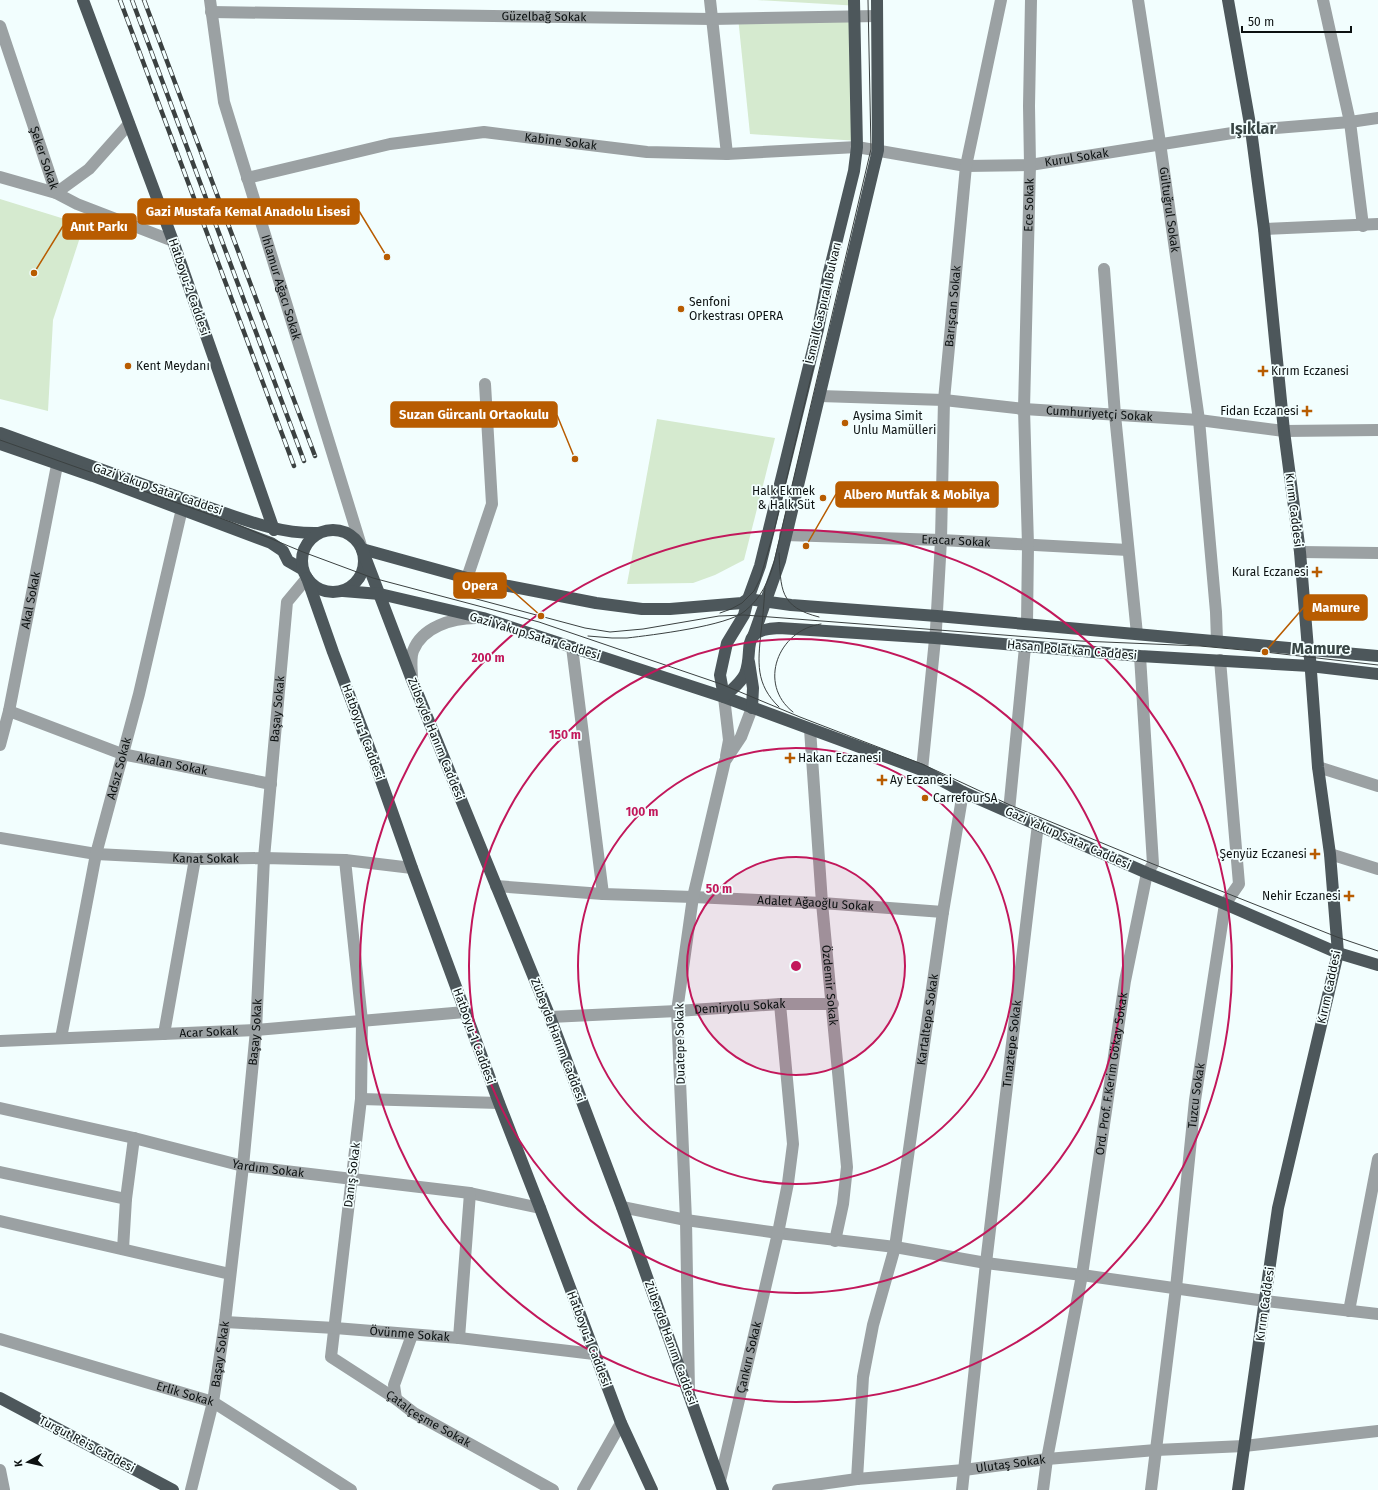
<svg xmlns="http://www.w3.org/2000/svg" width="1378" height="1490" viewBox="0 0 1378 1490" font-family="'Fira Sans',sans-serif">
	<rect width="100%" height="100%" fill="#f2fefe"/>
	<g fill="#d5eacf">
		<polygon points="757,0 859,0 860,6"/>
		<polygon points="738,17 858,21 859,141 750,134"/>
		<polygon points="0,199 84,225 53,320 48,411 0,399"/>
		<polygon points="657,419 775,438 744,560 715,575 693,583 627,584"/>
	</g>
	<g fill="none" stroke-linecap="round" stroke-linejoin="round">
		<g stroke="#9ba1a3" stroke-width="12">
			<path id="s1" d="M210,0L224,102L362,549"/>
			<polyline points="710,0 727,154"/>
			<path id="s2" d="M1138,0L1160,143L1199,420L1216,612L1217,641"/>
			<polyline points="1323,0 1350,122 1363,226"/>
			<path id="s3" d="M211,12L712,19L877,16"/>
			<path id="s4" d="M0,26L56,193L89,169L129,124"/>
			<polyline points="0,177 56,193 77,204 173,241"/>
			<path id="s5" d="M247,178L390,144L484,132L647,152L727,154L857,147L966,166L1030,165L1251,130L1350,122L1378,118"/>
			<polyline points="1264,229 1378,224"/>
			<polyline points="1104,269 1115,415 1137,634"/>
			<path id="s6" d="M820,396L944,400L1024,409L1199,420L1284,431L1378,430"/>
			<path id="s7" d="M785,535L941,540L1128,550"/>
			<polyline points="1300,552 1378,553"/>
			<polyline points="467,578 492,504 485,384"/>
			<path id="s8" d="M1027,624L1028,545L1024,409L1030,165L1029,106L1031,0"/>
			<polyline points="572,647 603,894"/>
			<path d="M412,679C412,671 410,659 413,651C422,627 452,618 476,618"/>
			<polyline points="724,697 729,740 726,756"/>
			<path id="s9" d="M9,711L122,754L271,784"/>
			<path id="s10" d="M810,729L822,903L847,1167L843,1204L835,1241"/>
			<path id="s11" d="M0,745L9,711L59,455"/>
			<polyline points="1318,767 1378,786"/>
			<path id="s12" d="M922,770L936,629L941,540L944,400L966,166L1001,0"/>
			<polyline points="1009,811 1025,647"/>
			<path id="s13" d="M0,838L96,854L195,859L264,858L345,860L412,868"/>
			<polyline points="1330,854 1378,869"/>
			<path id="s14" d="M345,860L362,1021L361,1099L331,1357L396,1399L414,1413L553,1490"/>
			<path id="s15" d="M496,886L603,894L693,897L822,903L943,912"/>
			<path id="s16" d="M550,1017L677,1011L780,1004H833"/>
			<polyline points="164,1034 195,859"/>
			<path id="s17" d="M61,1038L96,854L139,694L184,500"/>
			<path id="s18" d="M0,1041L256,1030L465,1012"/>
			<polyline points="361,1099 499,1103"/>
			<path id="s19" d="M0,1108L134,1138L243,1166L470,1193L540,1208"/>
			<polyline points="0,1172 126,1199"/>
			<polyline points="622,1207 686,1220 778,1233 895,1247 986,1263 1082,1275 1265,1301 1378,1314"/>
			<polyline points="0,1221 230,1274"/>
			<polyline points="123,1249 126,1199 134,1138"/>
			<polyline points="1349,1311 1378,1159"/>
			<path id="s20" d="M225,1322L335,1328L459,1338L594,1354"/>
			<polyline points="459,1338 470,1193"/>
			<path id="s21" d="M0,1339L213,1402L351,1490"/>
			<polyline points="689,1392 686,1220 677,1011 693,897 725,761 741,737 752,708"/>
			<polyline points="396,1399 394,1385 412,1335"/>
			<polyline points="0,1470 4,1490"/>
			<path id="s22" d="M857,1479L863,1377L873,1325L895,1247L943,912L963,792"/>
			<path id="s23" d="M720,1481L778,1233L788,1183L793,1144L780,1004"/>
			<path id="s24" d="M191,1490L213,1402L225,1322L243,1166L256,1030L264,858L287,602L307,578"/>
			<polyline points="583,1490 621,1423"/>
			<path id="s25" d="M778,1490L857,1479L964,1470L1047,1459L1156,1450L1244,1446L1378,1431"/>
			<path id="s26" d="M962,1490L986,1263L1038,824"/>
			<path id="s27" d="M1043,1490L1047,1459L1082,1275L1125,981L1147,873L1153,864L1140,656"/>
			<path id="s28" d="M1151,1490L1176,1288L1195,1100L1225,904L1239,884L1220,660"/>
		</g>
		<g stroke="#4d575b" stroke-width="12">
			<polyline points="83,0 173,241 274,530"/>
			<polyline points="854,0 857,147 854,171 829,272 818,329 760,566 748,599 744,615 727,643 720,675 724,697 922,770 963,792 1147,873 1225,904 1338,953 1378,965"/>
			<polyline points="1228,0 1251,130 1264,229 1284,431 1300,552 1308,649 1310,658 1318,767 1330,854 1338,953 1278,1208 1238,1490"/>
			<path d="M0,433C66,457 132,481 198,504C238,517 275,534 318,533"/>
			<polyline points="0,444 93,476 271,543 283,551 288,561 302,569"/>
			<circle cx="333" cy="561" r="31"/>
			<polyline points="362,549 467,578 596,603 642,609 670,609 742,603 748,599 791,605 937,616 1378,656"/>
			<polyline points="362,549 412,680 550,1017 622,1207 723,1490"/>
			<polyline points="307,578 333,652 372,755 412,868 499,1103 540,1208 621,1423 652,1490"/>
			<path d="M343,591L380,594L483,618L724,697C731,690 741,683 745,674C755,649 737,630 779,628L935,638L1140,656L1310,666L1378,674"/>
			<polyline points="753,637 780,561 878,150 877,0"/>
			<polyline points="749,662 753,688 752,708"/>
			<polyline points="0,1398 173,1490"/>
		</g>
		<g stroke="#3b4141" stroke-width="1">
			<polyline points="0,440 231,522 303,552 373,578 539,622 721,684 800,717 922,764 1010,805 1153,864 1337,937 1378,951"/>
			<path d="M779,553C781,589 779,607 819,617"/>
			<path d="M765,588C764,602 763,617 761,632C758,662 755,684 779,707"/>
			<polyline points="454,593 585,628 610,632 643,629 719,616 744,615 1081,641 1200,646 1265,652 1378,665"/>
			<polyline points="720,613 731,609 742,603 754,591 760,579 774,531 831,294"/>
			<path d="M588,636L612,638H627C652,635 728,626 745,611C761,598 769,581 774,562L871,149L868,0"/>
			<path d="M793,712C757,684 778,630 821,624"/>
		</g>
		<g stroke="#3b4141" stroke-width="4.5">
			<g id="rail">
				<polyline points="120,0 294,466"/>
				<polyline points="132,0 304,461"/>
				<polyline points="144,0 315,456"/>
			</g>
		</g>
		<use href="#rail" stroke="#f2fefe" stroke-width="3" stroke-dasharray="9" stroke-linecap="butt"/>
	</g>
	<circle cx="796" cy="966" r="109" fill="#c2185b" fill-opacity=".12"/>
	<g fill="none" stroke="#c2185b" stroke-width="2">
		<circle cx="796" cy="966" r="109"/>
		<circle cx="796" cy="966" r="218"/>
		<circle cx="796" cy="966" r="327"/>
		<circle cx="796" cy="966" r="436"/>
	</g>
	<g fill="#b85c01" stroke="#f2fefe" stroke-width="1.5">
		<circle cx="681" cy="309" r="4"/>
		<circle cx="128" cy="366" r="4"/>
		<path d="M1261 365h4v4h4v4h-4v4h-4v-4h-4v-4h4z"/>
		<path d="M1305 405h4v4h4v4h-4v4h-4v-4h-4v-4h4z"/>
		<circle cx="845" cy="423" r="4"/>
		<circle cx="823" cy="498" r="4"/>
		<path d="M1315 566h4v4h4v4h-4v4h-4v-4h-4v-4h4z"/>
		<path d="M788 752h4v4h4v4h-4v4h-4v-4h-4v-4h4z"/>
		<path d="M880 774h4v4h4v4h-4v4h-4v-4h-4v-4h4z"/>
		<circle cx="925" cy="798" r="4"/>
		<path d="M1313 848h4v4h4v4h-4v4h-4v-4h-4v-4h4z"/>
		<path d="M1347 890h4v4h4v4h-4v4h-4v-4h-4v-4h4z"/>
	</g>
	<g text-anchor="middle" stroke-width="3.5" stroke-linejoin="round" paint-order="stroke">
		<g font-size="12" fill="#0c1111" stroke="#f2fefe">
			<text dy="4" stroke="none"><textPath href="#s3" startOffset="333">Güzelbağ Sokak</textPath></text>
			<text dy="4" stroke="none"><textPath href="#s5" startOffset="319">Kabine Sokak</textPath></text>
			<text dy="4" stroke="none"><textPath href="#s4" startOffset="139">Şeker Sokak</textPath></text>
			<text dy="4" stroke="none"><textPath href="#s5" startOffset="838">Kurul Sokak</textPath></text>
			<text dy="4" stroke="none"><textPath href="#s8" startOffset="419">Ece Sokak</textPath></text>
			<text dy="4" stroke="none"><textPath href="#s2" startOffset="212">Gültuğrul Sokak</textPath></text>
			<text transform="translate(189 287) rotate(71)" y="4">Hatboyu-2 Caddesi</text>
			<text dy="4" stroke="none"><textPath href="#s1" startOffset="297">Ihlamur Ağacı Sokak</textPath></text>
			<text transform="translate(823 303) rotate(-77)" y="4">İsmail Gaspıralı Bulvarı</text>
			<text dy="4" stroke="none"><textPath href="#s12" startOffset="465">Barışcan Sokak</textPath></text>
			<text dy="4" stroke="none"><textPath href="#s6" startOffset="280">Cumhuriyetçi Sokak</textPath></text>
			<text transform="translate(158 489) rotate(19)" y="4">Gazi Yakup Satar Caddesi</text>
			<text transform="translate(1294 510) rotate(83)" y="4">Kırım Caddesi</text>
			<text dy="4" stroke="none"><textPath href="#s7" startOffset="171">Eracar Sokak</textPath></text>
			<text dy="4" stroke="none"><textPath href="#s11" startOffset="148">Akal Sokak</textPath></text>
			<text transform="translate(535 636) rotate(17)" y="4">Gazi Yakup Satar Caddesi</text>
			<text transform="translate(1072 650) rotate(5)" y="4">Hasan Polatkan Caddesi</text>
			<text dy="4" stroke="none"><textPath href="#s24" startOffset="787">Başay Sokak</textPath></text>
			<text transform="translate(363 732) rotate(70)" y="4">Hatboyu-1 Caddesi</text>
			<text transform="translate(436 739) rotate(68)" y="4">Zübeyde Hanım Caddesi</text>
			<text dy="4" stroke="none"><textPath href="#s9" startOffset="172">Akalan Sokak</textPath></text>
			<text dy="4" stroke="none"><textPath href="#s17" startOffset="276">Adsız Sokak</textPath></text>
			<text transform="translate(1068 838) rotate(24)" y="4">Gazi Yakup Satar Caddesi</text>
			<text dy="4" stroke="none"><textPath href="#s13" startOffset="207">Kanat Sokak</textPath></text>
			<text dy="4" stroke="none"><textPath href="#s15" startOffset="320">Adalet Ağaoğlu Sokak</textPath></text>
			<text dy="4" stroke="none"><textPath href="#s10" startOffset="257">Özdemir Sokak</textPath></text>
			<text transform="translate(1329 987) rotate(-78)" y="4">Kırım Caddesi</text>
			<text dy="4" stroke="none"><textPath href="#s16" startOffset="190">Demiryolu Sokak</textPath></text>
			<text dy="4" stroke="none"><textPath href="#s22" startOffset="466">Kartaltepe Sokak</textPath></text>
			<text dy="4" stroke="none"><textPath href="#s18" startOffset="209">Acar Sokak</textPath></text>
			<text dy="4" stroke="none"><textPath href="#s24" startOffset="463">Başay Sokak</textPath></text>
			<text transform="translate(474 1036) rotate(70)" y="4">Hatboyu-1 Caddesi</text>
			<text transform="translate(558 1040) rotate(69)" y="4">Zübeyde Hanım Caddesi</text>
			<text transform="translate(680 1044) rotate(-91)" y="4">Duatepe Sokak</text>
			<text dy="4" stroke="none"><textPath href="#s26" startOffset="449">Tınaztepe Sokak</textPath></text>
			<text dy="4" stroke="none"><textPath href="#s27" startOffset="422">Ord. Prof. F.Kerim Gökay Sokak</textPath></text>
			<text dy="4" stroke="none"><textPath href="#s28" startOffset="397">Tuzcu Sokak</textPath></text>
			<text dy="4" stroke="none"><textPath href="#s19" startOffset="275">Yardım Sokak</textPath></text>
			<text transform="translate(352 1175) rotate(-83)" y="4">Danış Sokak</text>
			<text transform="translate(1265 1304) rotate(-82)" y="4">Kırım Caddesi</text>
			<text dy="4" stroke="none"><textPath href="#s20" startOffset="185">Övünme Sokak</textPath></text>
			<text transform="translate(589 1339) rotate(69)" y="4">Hatboyu-1 Caddesi</text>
			<text transform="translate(671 1343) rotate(70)" y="4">Zübeyde Hanım Caddesi</text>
			<text dy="4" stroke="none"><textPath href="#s24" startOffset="139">Başay Sokak</textPath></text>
			<text dy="4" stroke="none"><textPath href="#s23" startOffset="127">Çankırı Sokak</textPath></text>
			<text dy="4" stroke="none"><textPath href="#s21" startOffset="193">Erlik Sokak</textPath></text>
			<text dy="4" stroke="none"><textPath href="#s14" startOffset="615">Çatalçeşme Sokak</textPath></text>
			<text transform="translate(87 1444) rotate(28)" y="4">Turgut Reis Caddesi</text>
			<text dy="4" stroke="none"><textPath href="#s25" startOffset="234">Ulutaş Sokak</textPath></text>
		</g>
		<g font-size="12" fill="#0c1111" stroke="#f2fefe" text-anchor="start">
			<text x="689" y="306">Senfoni<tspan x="689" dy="14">Orkestrası OPERA</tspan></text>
			<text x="136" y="370">Kent Meydanı</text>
			<text x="1271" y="375">Kırım Eczanesi</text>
			<text x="1299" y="415" text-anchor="end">Fidan Eczanesi</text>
			<text x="853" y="420">Aysima Simit<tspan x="853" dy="14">Unlu Mamülleri</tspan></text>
			<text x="815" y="495" text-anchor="end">Halk Ekmek<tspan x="815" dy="14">&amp; Halk Süt</tspan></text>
			<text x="1309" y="576" text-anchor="end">Kural Eczanesi</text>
			<text x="798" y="762">Hakan Eczanesi</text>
			<text x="890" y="784">Ay Eczanesi</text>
			<text x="933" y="802">CarrefourSA</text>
			<text x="1307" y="858" text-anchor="end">Şenyüz Eczanesi</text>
			<text x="1341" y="900" text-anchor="end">Nehir Eczanesi</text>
		</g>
		<g font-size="16" font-weight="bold" fill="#384544" stroke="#f2fefe">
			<text x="1253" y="134">Işıklar</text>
			<text x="1321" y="654">Mamure</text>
		</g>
	</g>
	<circle cx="796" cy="966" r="6" fill="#c2185b" stroke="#f2fefe" stroke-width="2"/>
	<g font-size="12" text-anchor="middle" font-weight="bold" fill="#c2185b" stroke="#f2fefe" stroke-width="3.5" stroke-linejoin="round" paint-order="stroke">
		<text x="488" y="662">200 m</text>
		<text x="565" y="739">150 m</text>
		<text x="642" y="816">100 m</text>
		<text x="719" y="893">50 m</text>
	</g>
	<path fill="none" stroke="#b85c01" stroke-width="1.5" d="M387 257L359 211M34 273L63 226M575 459L557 415M806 546L836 494M541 616L506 585M1265 652L1304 607"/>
	<g fill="#b85c01" stroke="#f2fefe" stroke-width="1.5">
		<circle cx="387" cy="257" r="4"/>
		<circle cx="34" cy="273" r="4"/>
		<circle cx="575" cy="459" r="4"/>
		<circle cx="806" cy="546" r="4"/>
		<circle cx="541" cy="616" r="4"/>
		<circle cx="1265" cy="652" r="4"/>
	</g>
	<g fill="#b85c01" stroke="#b85c01" stroke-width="1.5">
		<rect x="138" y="199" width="221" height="25" rx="4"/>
		<rect x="63" y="214" width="73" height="25" rx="4"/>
		<rect x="391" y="402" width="166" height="25" rx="4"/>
		<rect x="836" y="482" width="162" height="25" rx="4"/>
		<rect x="454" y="573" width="52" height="25" rx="4"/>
		<rect x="1304" y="595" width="63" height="25" rx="4"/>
	</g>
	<g font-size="13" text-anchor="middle" font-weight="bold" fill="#fff">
		<text x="248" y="216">Gazi Mustafa Kemal Anadolu Lisesi</text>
		<text x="99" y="231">Anıt Parkı</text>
		<text x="474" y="419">Suzan Gürcanlı Ortaokulu</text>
		<text x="917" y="499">Albero Mutfak &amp; Mobilya</text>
		<text x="480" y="590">Opera</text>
		<text x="1336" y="612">Mamure</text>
	</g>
	<g transform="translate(28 1462) rotate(262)" stroke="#f2fefe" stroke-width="3" paint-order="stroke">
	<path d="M0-3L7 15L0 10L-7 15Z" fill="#0c1111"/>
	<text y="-6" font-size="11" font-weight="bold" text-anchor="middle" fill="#0c1111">K</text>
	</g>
	<path d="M1242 26v6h109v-6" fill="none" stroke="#0c1111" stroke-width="2"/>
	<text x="1248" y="26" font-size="12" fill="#0c1111" stroke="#f2fefe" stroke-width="3" paint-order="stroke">50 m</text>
</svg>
